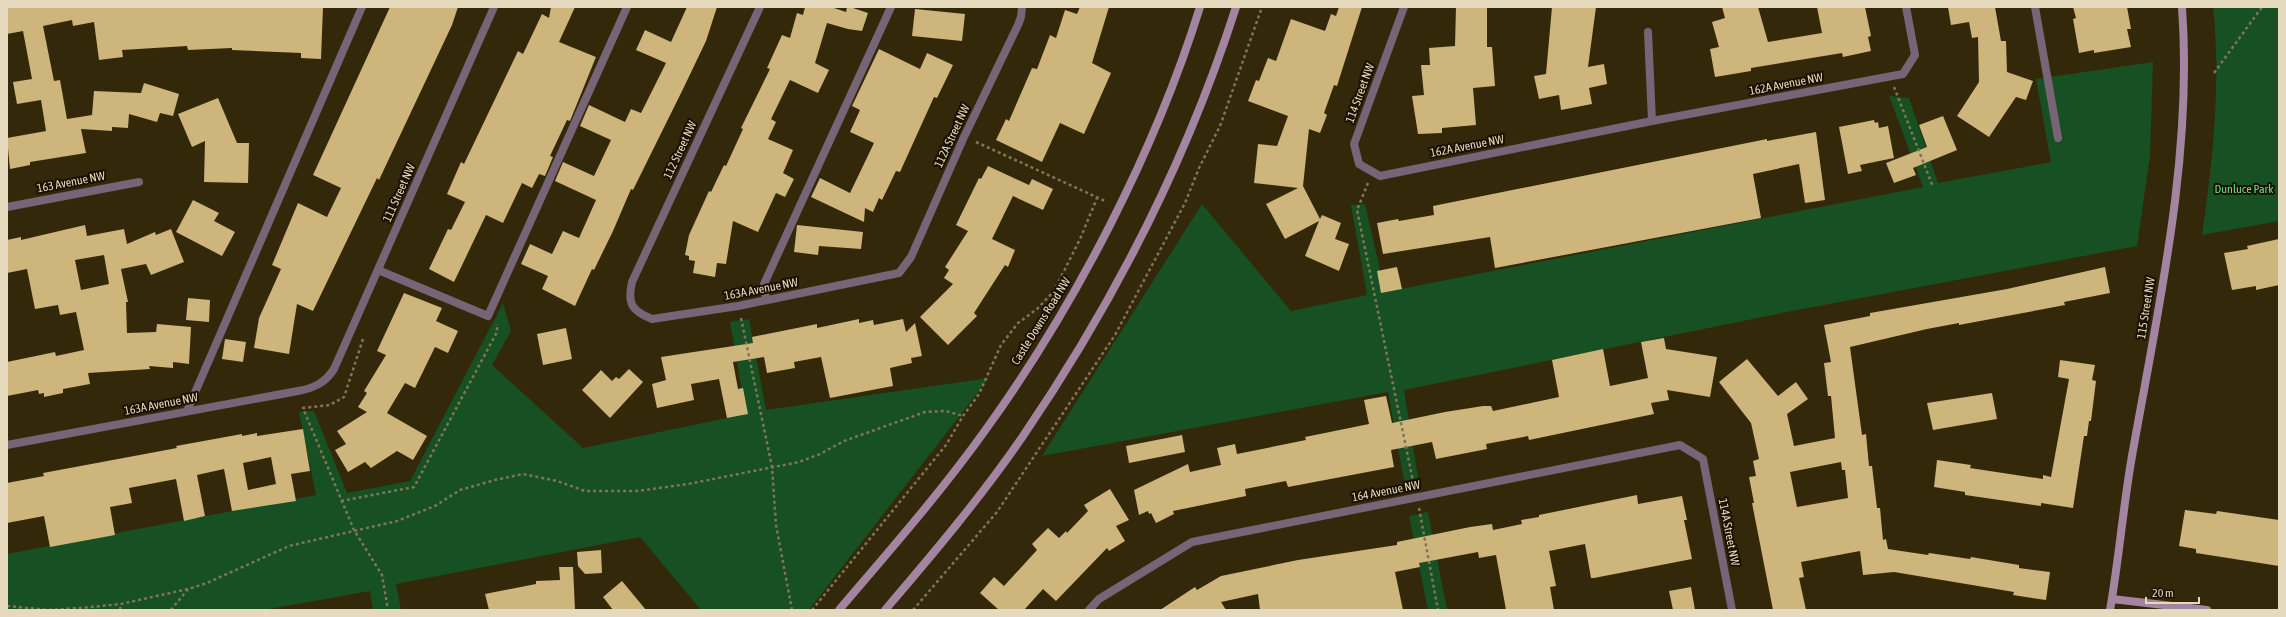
<svg xmlns="http://www.w3.org/2000/svg" width="2286" height="617" viewBox="0 0 2286 617" font-family="'Asap Condensed',sans-serif">
	<rect width="100%" height="100%" fill="#332809"/>
	<g fill="#165023">
		<path d="M2213,7H2279V221L2202,235C2213,160 2221,83 2213,7Z"/>
		<polygon points="2153,62 2150,156 2137,246 1792,311 1404,390 1418,478 1404,481 1388,392 1042,456 1202,204 1291,311 1367,295 1351,205 1365,204 1385,292 1923,187 1889,96 1909,98 1938,183 2051,162 2036,79"/>
		<polygon points="503,303 511,331 492,365 583,448 746,414 730,322 749,319 766,410 989,378 809,610 701,610 640,537 396,584 401,610 373,610 370,591 264,610 7,610 7,554 316,495 299,412 314,411 347,493 410,481"/>
		<polygon points="1428,512 1447,610 1428,610 1409,516"/>
	</g>
	<g fill="#cdb57b" fill-rule="evenodd">
		<polygon points="7,7 323,7 321,59 301,58 301,53 232,50 232,48 188,50 187,46 122,50 123,57 99,60 94,22 73,26 72,20 43,26 54,81 60,80 67,119 92,115 94,91 141,93 144,83 179,94 173,116 160,113 157,122 129,114 128,128 112,127 112,131 81,129 86,153 30,162 30,165 10,169 7,138 46,131 41,100 17,104 13,82 32,79 23,31 7,34"/>
		<polygon points="390,7 458,7 452,25 379,180 377,178 313,311 297,304 289,354 254,348 259,318 281,269 272,265 298,203 327,217 341,188 313,175"/>
		<polygon points="551,7 575,7 559,42 596,57 570,121 567,120 550,156 553,157 545,176 539,174 532,188 522,183 503,223 486,215 454,282 429,269 448,229 451,230 465,202 447,194 461,162 464,164 518,51 523,54 542,14 549,18"/>
		<polygon points="687,7 717,7 706,41 684,87 633,190 631,189 613,231 594,270 592,269 575,306 542,289 548,276 521,264 530,244 552,254 563,231 579,238 596,200 555,181 563,162 594,176 611,140 580,126 589,105 625,122 631,109 641,113 666,63 636,50 645,30 671,42"/>
		<polygon points="805,7 831,7 846,12 847,7 850,7 868,13 862,31 848,29 827,23 815,63 829,70 818,93 790,80 771,119 776,122 768,139 793,150 783,173 794,179 785,197 776,193 758,232 733,221 726,264 717,263 715,277 693,273 695,261 689,260 689,256 685,255 689,235 709,191 711,192 724,165 726,166 743,129 741,128 770,69 767,68 782,35 790,38 797,13 803,15"/>
		<polygon points="1080,7 1109,7 1092,63 1111,73 1084,134 1060,123 1042,162 996,140 1006,119 1009,121 1032,68 1037,69 1050,35 1056,38 1065,10 1077,14"/>
		<polygon points="1339,7 1362,7 1337,86 1334,85 1324,113 1327,115 1320,133 1309,129 1303,186 1320,219 1322,215 1341,223 1335,239 1349,244 1339,271 1305,256 1319,221 1285,239 1266,204 1298,188 1254,183 1258,144 1277,146 1288,116 1248,101 1256,80 1259,81 1268,58 1276,61 1291,19 1325,31 1331,14 1336,16"/>
		<polygon points="1456,7 1487,7 1487,47 1492,47 1495,86 1473,88 1476,125 1442,128 1442,133 1418,134 1412,96 1424,95 1421,65 1430,65 1429,48 1455,46"/>
		<polygon points="1552,7 1596,7 1588,67 1604,64 1607,84 1589,88 1592,104 1561,110 1559,95 1539,99 1534,76 1546,74"/>
		<polygon points="1722,7 1758,7 1768,42 1822,33 1817,7 1865,7 1871,36 1868,37 1871,51 1843,57 1842,53 1751,68 1751,71 1715,77 1710,49 1719,47 1712,22 1725,18"/>
		<polygon points="1948,7 1995,7 2001,41 2006,41 2007,72 2033,81 2026,100 2016,97 1989,137 1957,116 1979,82 1978,37 1972,38 1969,22 1951,25"/>
		<polygon points="2073,7 2127,7 2131,29 2127,29 2131,47 2094,53 2094,50 2079,53 2073,19 2076,18"/>
		<polygon points="915,9 965,14 962,41 912,36"/>
		<polygon points="879,49 920,69 927,53 953,65 937,98 934,97 900,172 896,171 882,200 879,198 873,212 865,208 864,222 811,197 820,178 850,193 874,143 850,132 860,110 852,106"/>
		<polygon points="218,98 237,143 249,143 248,183 204,182 205,141 192,147 178,114"/>
		<polygon points="1943,116 1957,150 1913,168 1916,175 1894,183 1886,163 1927,147 1919,125"/>
		<polygon points="1874,120 1875,123 1878,122 1879,128 1888,126 1894,158 1860,165 1862,171 1848,174 1839,127"/>
		<polygon points="1816,132 1825,200 1805,203 1799,164 1753,174 1761,218 1495,268 1490,237 1383,254 1377,223 1398,219 1399,221 1434,215 1433,206 1767,139 1767,141"/>
		<polygon points="988,166 1029,185 1032,179 1053,189 1043,210 1013,196 992,239 1015,250 1008,267 1005,265 974,313 977,316 948,345 920,317 953,284 944,278 949,270 945,267 968,231 956,225 979,178 981,179"/>
		<polygon points="193,200 219,213 214,221 235,232 222,256 176,232"/>
		<path d="M85,225L87,236L124,229L127,244L155,232L156,235L171,229L184,262L151,275L146,264L121,269L128,302H126L127,333L156,332L157,324L191,327L189,364L173,362V368L149,366L150,369L88,373L90,384L63,389V393L44,397V393L39,394L38,390L7,396V362L55,352L56,356L84,350L76,312L60,315L58,305L35,309L27,269L7,273V240L21,237V240ZM104,255L109,284L81,290L75,260Z"/>
		<polygon points="797,225 863,232 861,249 819,246 818,255 794,252"/>
		<polygon points="2279,239 2279,285 2256,290 2256,286 2232,290 2224,253 2248,249 2247,246"/>
		<polygon points="1397,267 1402,289 1381,293 1377,271"/>
		<path d="M2105,267L2110,293L2064,302L2065,305L2007,316L1959,325V323L1927,329L1850,347L1862,435L1866,434L1869,466H1872L1877,508H1880L1883,540L1886,539L1888,549L1928,555L1929,553L1970,559L1971,557L2019,565V568L2050,572L2046,600L2013,595L2014,592L1894,572L1863,575L1860,551L1801,562L1804,577L1799,578L1806,610H1773L1752,503H1754L1749,477L1756,476L1753,461L1759,459L1751,423L1719,382L1747,359L1778,396L1796,382L1808,399L1787,414L1794,446L1835,438L1831,396H1828L1824,363L1831,362L1824,325L1870,316V313L2007,289ZM1841,462L1842,470H1845L1848,498L1797,507L1790,472Z"/>
		<polygon points="404,293 442,308 436,321 458,331 448,353 435,347 415,388 405,383 387,413 427,436 413,460 397,451 371,468 365,462 348,472 335,450 346,444 337,431 367,412 358,407 367,393 364,391 386,355 377,351"/>
		<polygon points="188,298 210,300 209,322 186,320"/>
		<polygon points="859,319 859,323 873,320 874,325 903,319 906,332 915,323 922,356 911,358 912,363 890,368 893,386 830,398 821,357 794,362 795,368 767,373 764,357 733,362 738,389 743,388 748,414 727,418 719,379 691,384 694,400 657,408 652,384 666,380 661,357 753,343 752,337 817,324 817,328"/>
		<polygon points="566,328 572,359 543,365 537,334"/>
		<polygon points="1664,338 1666,349 1717,357 1710,397 1667,390 1669,400 1651,403 1654,414 1529,440 1528,436 1486,444 1487,449 1436,459 1432,442 1391,450 1394,467 1288,487 1286,481 1245,489 1246,496 1173,511 1174,514 1156,523 1151,513 1149,514 1148,511 1139,515 1134,490 1188,464 1190,472 1221,465 1217,448 1235,444 1237,454 1306,440 1305,437 1369,424 1364,400 1386,396 1392,423 1445,412 1483,406 1491,406 1493,411 1559,397 1552,360 1603,349 1610,386 1648,378 1641,342"/>
		<polygon points="225,339 246,342 243,362 222,359"/>
		<polygon points="2060,360 2095,365 2092,380 2096,381 2091,421 2089,421 2087,436 2084,436 2073,508 2041,503 2041,506 1965,495 1965,492 1934,487 1937,460 1971,465 1970,468 2043,479 2043,475 2051,477 2069,379 2058,377"/>
		<polygon points="629,369 643,382 610,418 582,390 601,370 612,381 616,377 619,379"/>
		<polygon points="1992,393 1997,419 1933,430 1927,403"/>
		<path d="M303,429L310,471L291,474L296,501L232,511L224,469L197,475L205,516L184,521L176,479L129,488L132,503L110,507L115,535L50,547L44,516L7,523V483L44,476L43,473L177,448L176,446L242,434V436L257,433V436ZM271,457L276,484L248,490L243,463Z"/>
		<polygon points="1182,435 1185,452 1129,463 1126,446"/>
		<polygon points="1110,489 1129,520 1116,526 1125,541 1109,551 1107,548 1056,601 1043,589 1024,610 999,610 980,593 994,577 1004,586 1037,550 1032,544 1048,528 1059,538 1066,531 1067,533 1088,511 1084,505"/>
		<polygon points="1637,495 1638,504 1682,496 1687,520 1684,520 1692,559 1594,578 1591,578 1585,544 1549,551 1556,586 1550,587 1554,610 1506,610 1496,555 1479,558 1478,552 1419,563 1420,567 1395,572 1403,610 1260,610 1258,594 1221,602 1226,610 1160,610 1195,587 1197,590 1221,576 1298,560 1397,545 1397,542 1470,527 1492,524 1493,530 1522,524 1521,520 1539,517 1539,515"/>
		<polygon points="2185,510 2216,514 2217,511 2279,520 2279,566 2196,553 2196,549 2179,546"/>
		<polygon points="601,550 602,573 585,574 578,566 577,552"/>
		<polygon points="559,567 573,567 575,610 489,610 485,594 536,584 536,581 560,580"/>
		<polygon points="622,581 646,610 613,610 603,597"/>
		<polygon points="1691,587 1695,610 1673,610 1669,591"/>
	</g>
	<g fill="none" stroke-linecap="round" stroke-linejoin="round">
		<g stroke="#817558" stroke-width="2.5" stroke-dasharray="3 3" stroke-linecap="butt">
			<polyline points="2214,73 2262,7"/>
			<polyline points="1894,87 1933,187"/>
			<polyline points="976,142 1107,202"/>
			<polyline points="1368,183 1357,210 1414,486"/>
			<polyline points="741,318 772,467 776,525 792,610"/>
			<polyline points="363,339 344,397 330,405 303,408 354,530 382,575 388,610"/>
			<polyline points="341,501 414,487 497,332 497,324"/>
			<polyline points="1419,508 1438,610"/>
			<polyline points="7,606 49,610 91,607 121,604 188,589 207,583 289,546 397,521 435,506 460,490 495,480 523,474 557,481 585,491 637,491 688,484 799,462 820,454 844,441 925,412 946,411 963,416"/>
			<polyline points="120,610 121,604"/>
			<polyline points="171,610 188,589"/>
			<polyline points="812,610 946,445 963,416 979,394 1001,345 1018,323 1037,309 1054,291 1080,239 1097,198"/>
			<polyline points="913,610 997,512 1115,335 1185,203 1199,168 1220,126 1262,7"/>
		</g>
		<g stroke="#776476" stroke-width="8">
			<polyline points="2035,7 2058,138"/>
			<polyline points="378,270 488,316 627,7"/>
			<polyline points="766,300 764,284 891,7"/>
			<polyline points="187,411 362,7"/>
		</g>
		<g stroke="#776476" stroke-width="8">
			<path d="M760,7L632,282C627,304 632,311 652,319L738,306L899,273L911,257L964,137L1018,25L1021,17L1022,7"/>
			<polyline points="1404,7 1354,144 1359,164 1380,176 1652,121 1903,74 1915,55 1906,7"/>
			<polyline points="1648,32 1652,121"/>
			<polyline points="7,207 139,182"/>
			<path d="M7,445L298,391C314,388 325,383 334,369L494,7"/>
			<polyline points="1089,610 1099,599 1192,542 1680,445 1703,459 1732,610"/>
		</g>
		<g stroke="#a385a2" stroke-width="8">
			<polyline points="2112,599 2207,610"/>
			<path d="M839,610C891,549 943,490 989,425C1077,302 1155,151 1200,7"/>
			<path d="M885,610C933,554 981,497 1023,436C1113,304 1187,160 1236,7"/>
			<path d="M2110,610C2119,559 2123,507 2132,456C2158,309 2193,156 2182,7"/>
		</g>
	</g>
	<g text-anchor="middle" stroke-width="4" stroke-linejoin="round" paint-order="stroke">
		<g font-size="12" fill="#e6dabe" stroke="#1a1100">
			<text transform="translate(1786 84) rotate(-11)" y="4">162A Avenue NW</text>
			<text transform="translate(1360 93) rotate(-70)" y="4">114 Street NW</text>
			<text transform="translate(952 136) rotate(-65)" y="4">112A Street NW</text>
			<text transform="translate(1467 146) rotate(-11)" y="4">162A Avenue NW</text>
			<text transform="translate(680 150) rotate(-65)" y="4">112 Street NW</text>
			<text transform="translate(71 182) rotate(-11)" y="4">163 Avenue NW</text>
			<text transform="translate(399 193) rotate(-66)" y="4">111 Street NW</text>
			<text transform="translate(761 289) rotate(-11)" y="4">163A Avenue NW</text>
			<text transform="translate(2146 308) rotate(-81)" y="4">115 Street NW</text>
			<text transform="translate(1041 321) rotate(-58)" y="4">Castle Downs Road NW</text>
			<text transform="translate(161 404) rotate(-11)" y="4">163A Avenue NW</text>
			<text transform="translate(1386 491) rotate(-11)" y="4">164 Avenue NW</text>
			<text transform="translate(1729 532) rotate(79)" y="4">114A Street NW</text>
		</g>
		<g font-size="12" fill="#70de83" stroke="#1a1100">
			<text x="2244" y="193">Dunluce Park</text>
		</g>
	</g>
	<rect width="2286" height="617" fill="none" stroke="#e6dabe" stroke-width="16"/>
	<path d="M2146 597v6h53v-6" fill="none" stroke="#e6dabe" stroke-width="2"/>
	<text x="2152" y="597" font-size="12" fill="#e6dabe" stroke="#1a1100" stroke-width="3" paint-order="stroke">20 m</text>
</svg>
